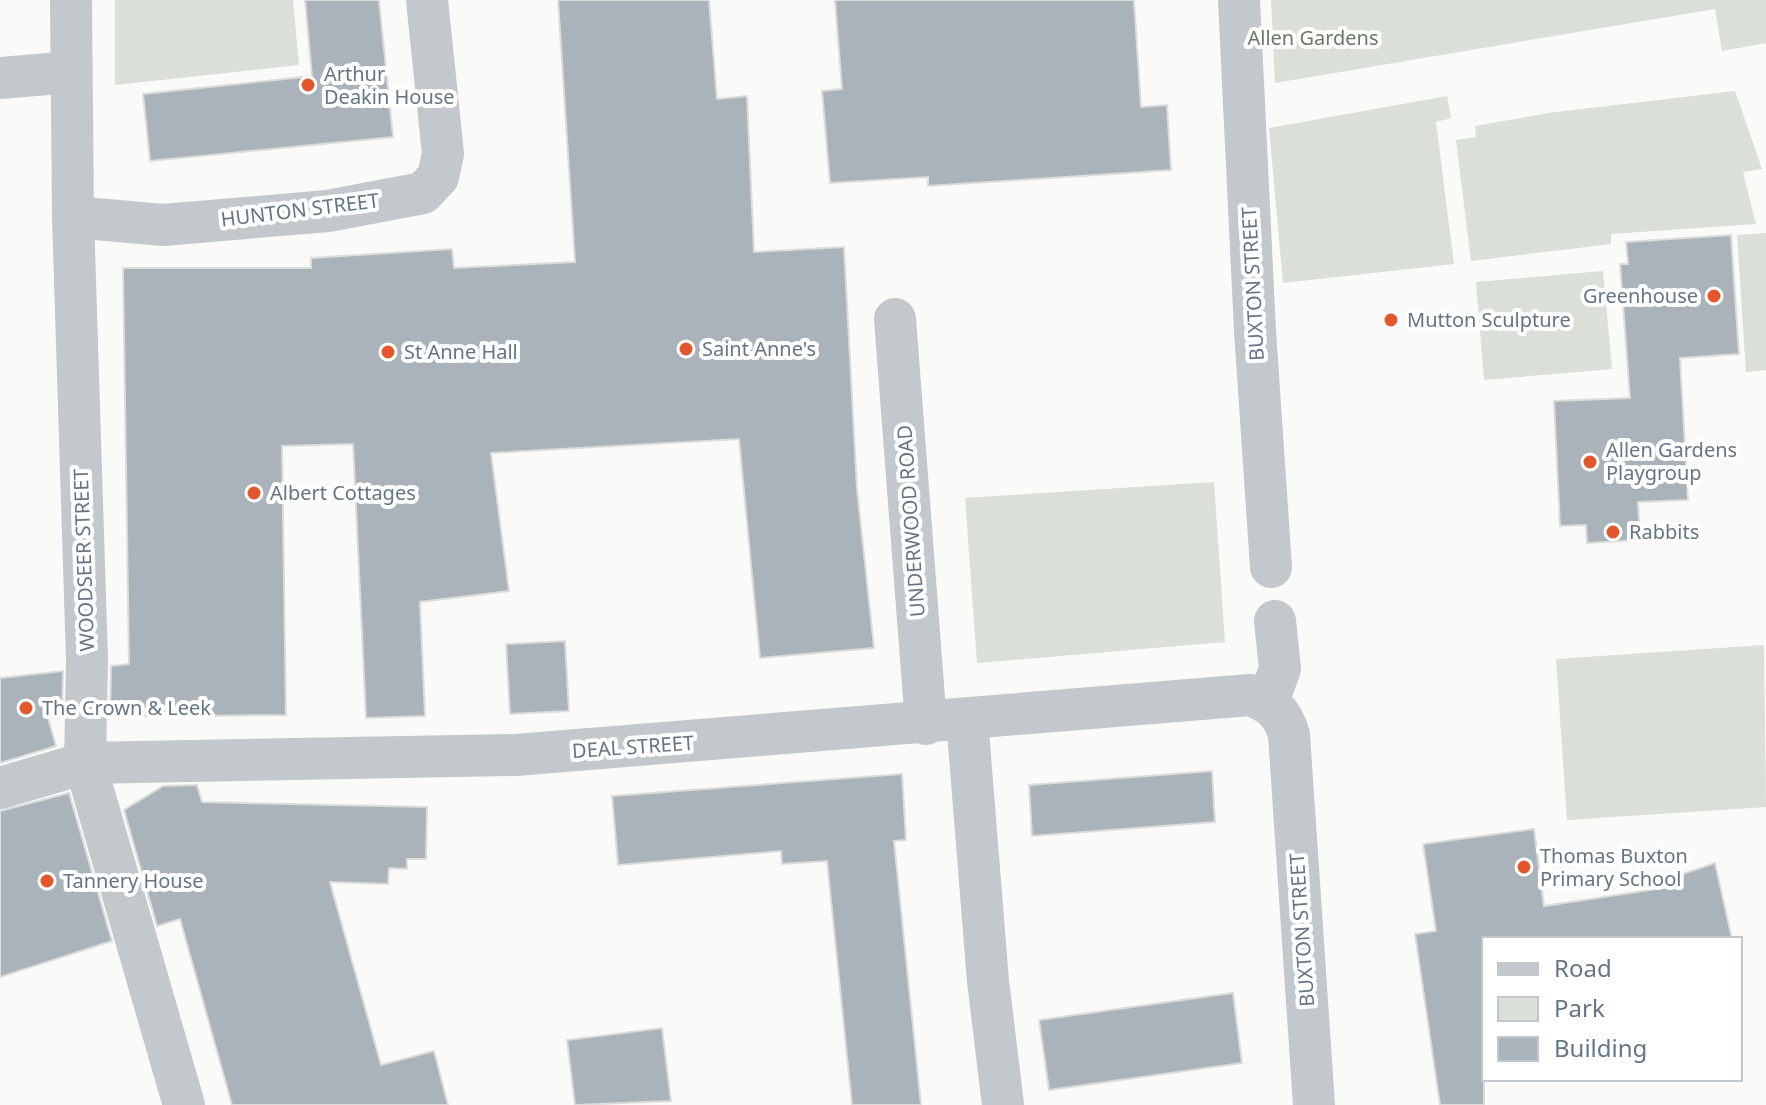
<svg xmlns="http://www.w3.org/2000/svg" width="1766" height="1105" viewBox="0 0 1766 1105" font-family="'Noto Sans',sans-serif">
	<rect width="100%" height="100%" fill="#fafaf8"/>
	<g fill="#dadfd7">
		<polygon points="115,0 293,0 299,65 115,85"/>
		<polygon points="1271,0 1766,0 1766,43 1722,51 1715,9 1275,83"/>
		<polygon points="1735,91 1762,169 1743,172 1756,224 1611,234 1611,244 1471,261 1456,140 1476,137 1475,126 1548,113"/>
		<polygon points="1447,96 1451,118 1436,122 1454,264 1283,283 1269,128"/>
		<polygon points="1766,233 1766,370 1746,372 1737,235"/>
		<polygon points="1603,271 1612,369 1484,380 1476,282"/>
		<polygon points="1214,482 1225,642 977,663 965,498"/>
		<polygon points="1764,645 1766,807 1567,820 1556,659"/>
	</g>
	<g fill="#aab3b9" stroke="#dcdcda" stroke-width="2">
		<polygon points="305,0 379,0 393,137 150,161 143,94 312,76"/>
		<polygon points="558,0 709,0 717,99 747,96 754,252 844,247 857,489 874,648 760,658 739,439 491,453 509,591 420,602 425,716 366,718 353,444 282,446 286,715 110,717 111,666 129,664 123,268 311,268 311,258 452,249 454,268 575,262"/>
		<polygon points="835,0 1134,0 1141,107 1167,105 1171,170 928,186 928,177 830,183 822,91 842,89"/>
		<polygon points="1731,235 1739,354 1680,358 1688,500 1638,502 1640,540 1587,543 1586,525 1560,526 1554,401 1630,398 1620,264 1628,264 1626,242"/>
		<polygon points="565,641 569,711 510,714 506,644"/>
		<polygon points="63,671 62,718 48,718 56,746 0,763 0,678"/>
		<polygon points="1212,771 1215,822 1032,836 1029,785"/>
		<polygon points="902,774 906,840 894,841 921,1105 852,1105 827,861 782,864 781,851 618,865 612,796"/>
		<polygon points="197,785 202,802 427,807 426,859 407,859 407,869 389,868 388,884 330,882 381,1065 434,1051 448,1105 232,1105 180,919 157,926 124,810 163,786"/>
		<polygon points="69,793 112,941 0,977 0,811"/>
		<polygon points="1534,829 1544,906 1670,887 1668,879 1715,863 1732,939 1484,939 1484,1105 1440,1105 1415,934 1436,931 1423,844"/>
		<polygon points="1233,993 1242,1063 1049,1090 1039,1020"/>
		<polygon points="662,1028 671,1101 575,1105 567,1040"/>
	</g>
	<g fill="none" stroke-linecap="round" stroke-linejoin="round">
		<g stroke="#c3c8cc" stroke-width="42">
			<polyline points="71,0 73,217 87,660 85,763 184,1105"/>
			<polyline points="1239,0 1255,331 1271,567"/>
			<polyline points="0,78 71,72"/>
			<polyline points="73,217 163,225 328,211 423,193 438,177 443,154 427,0"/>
			<polyline points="895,319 926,724"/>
			<polyline points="1268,701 1280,669 1275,621"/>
			<polyline points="967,719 988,981 1003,1105"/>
			<path d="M0,788L85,763L516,755L1250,695C1271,702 1283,713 1289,735L1314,1105"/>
		</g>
	</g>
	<g fill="#e4572e" stroke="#fff" stroke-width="3">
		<circle cx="308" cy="85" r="8"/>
		<circle cx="1714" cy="296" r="8"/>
		<circle cx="1391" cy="320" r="8"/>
		<circle cx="686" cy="349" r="8"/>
		<circle cx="388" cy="352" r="8"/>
		<circle cx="1590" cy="462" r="8"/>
		<circle cx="254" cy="493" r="8"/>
		<circle cx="1613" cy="532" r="8"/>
		<circle cx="26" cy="708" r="8"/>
		<circle cx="1524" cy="867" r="8"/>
		<circle cx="47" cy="881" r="8"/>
	</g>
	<g text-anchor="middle" stroke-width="8" stroke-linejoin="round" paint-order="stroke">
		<g font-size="20" fill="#687a64" stroke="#fff">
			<text x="1313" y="45">Allen Gardens</text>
		</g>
		<g font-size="20" fill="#657683" stroke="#fff" text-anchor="start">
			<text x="324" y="81">Arthur<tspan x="324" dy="23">Deakin House</tspan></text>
			<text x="1698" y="303" text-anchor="end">Greenhouse</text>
			<text x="1407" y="327">Mutton Sculpture</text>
			<text x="702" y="356">Saint Anne's</text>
			<text x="404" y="359">St Anne Hall</text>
			<text x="1606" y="457">Allen Gardens<tspan x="1606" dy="23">Playgroup</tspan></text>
			<text x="270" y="500">Albert Cottages</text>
			<text x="1629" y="539">Rabbits</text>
			<text x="42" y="715">The Crown &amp; Leek</text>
			<text x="1540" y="863">Thomas Buxton<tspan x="1540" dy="23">Primary School</tspan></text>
			<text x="63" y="888">Tannery House</text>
		</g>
		<g font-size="20" fill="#657683" stroke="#fff">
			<text transform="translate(300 210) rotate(-7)" y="7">HUNTON STREET</text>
			<text transform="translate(1253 284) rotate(-93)" y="7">BUXTON STREET</text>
			<text transform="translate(911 521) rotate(-94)" y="7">UNDERWOOD ROAD</text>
			<text transform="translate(84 560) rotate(-92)" y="7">WOODSEER STREET</text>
			<text transform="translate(633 747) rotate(-4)" y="7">DEAL STREET</text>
			<text transform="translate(1302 930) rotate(-94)" y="7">BUXTON STREET</text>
		</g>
	</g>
	<rect x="1482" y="937" width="260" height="144" fill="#ffffff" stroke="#c1c8cd" stroke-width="2"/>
	<rect x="1498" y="963" width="40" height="12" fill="#c3c8cc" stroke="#c1c8cd" stroke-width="2"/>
	<text x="1554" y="977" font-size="24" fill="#657683">Road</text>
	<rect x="1498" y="997" width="40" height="24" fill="#dadfd7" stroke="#c1c8cd" stroke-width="2"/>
	<text x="1554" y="1017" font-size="24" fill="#657683">Park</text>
	<rect x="1498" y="1037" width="40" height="24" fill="#aab3b9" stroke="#c1c8cd" stroke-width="2"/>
	<text x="1554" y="1057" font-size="24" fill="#657683">Building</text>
</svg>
